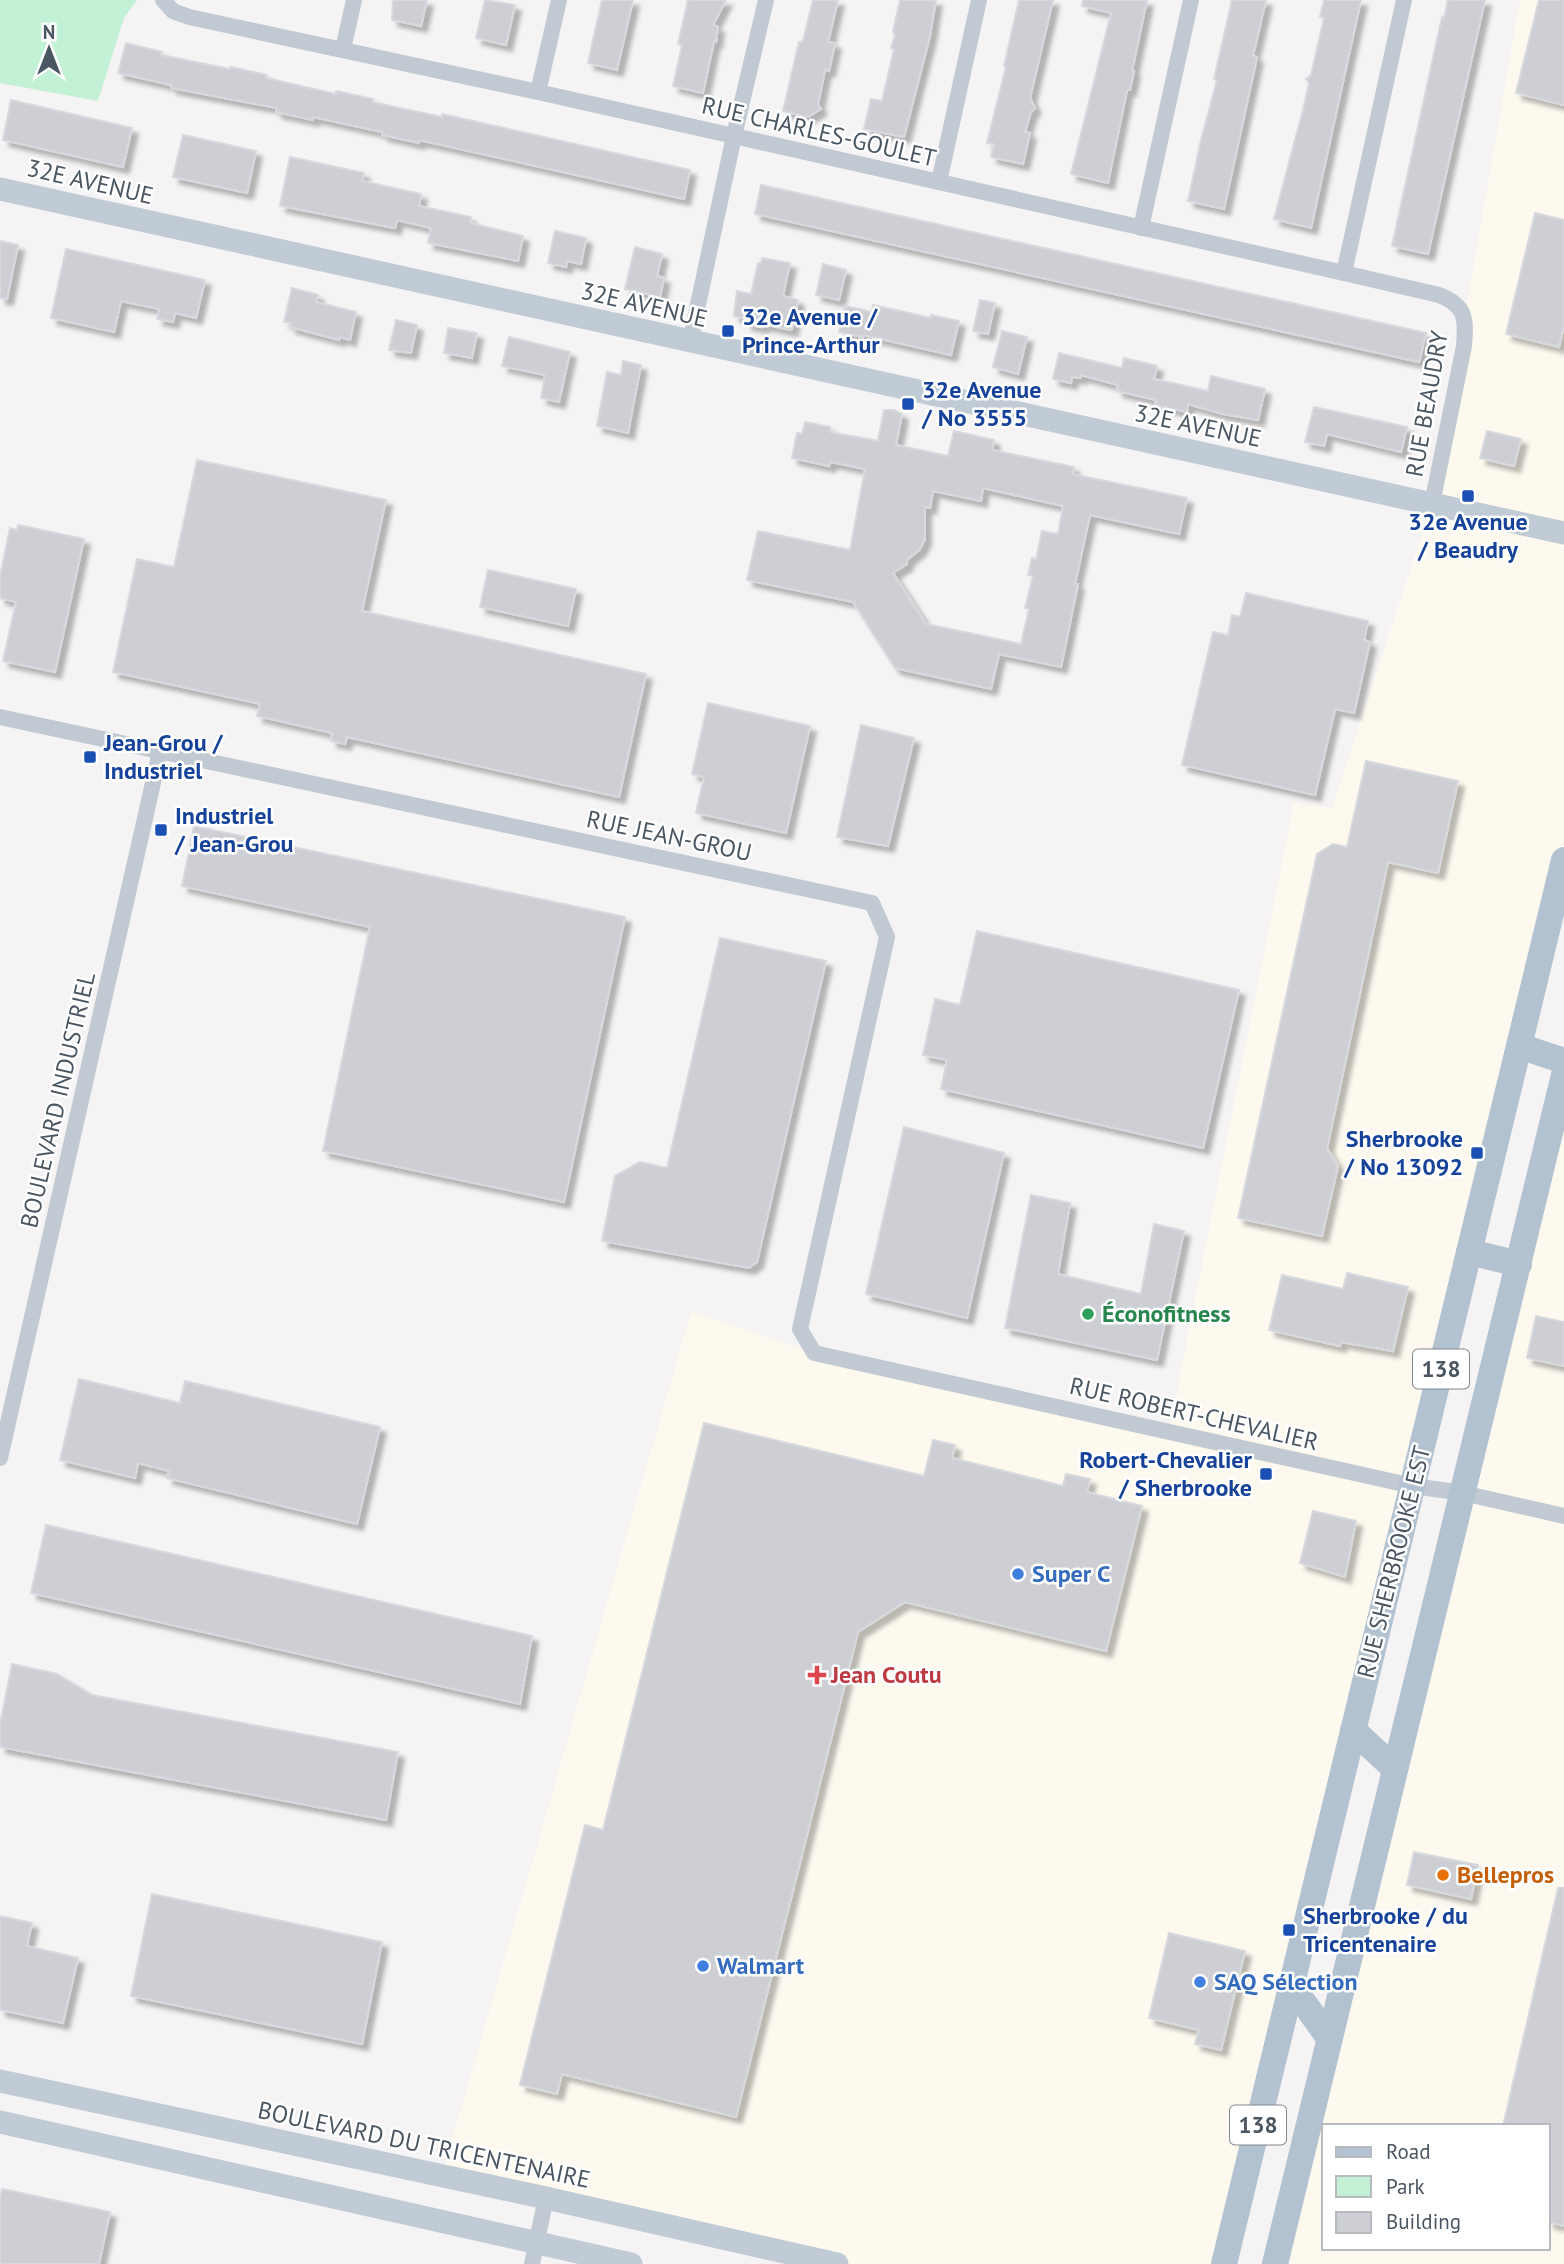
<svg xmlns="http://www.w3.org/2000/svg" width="1564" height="2264" viewBox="0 0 1564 2264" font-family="'PT Sans',sans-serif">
	<defs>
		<filter id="shadow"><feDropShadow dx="6" dy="6" stdDeviation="2" flood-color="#0004"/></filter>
	</defs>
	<rect width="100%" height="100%" fill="#f5f3f3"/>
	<g fill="#fdf9ef" fill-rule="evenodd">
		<polygon points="1520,0 1564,0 1564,857 1224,2264 837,2264 442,2175 691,1312 814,1353 1169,1431 1294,803 1332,808 1432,504"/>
		<path d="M1564,1049V2264H1275ZM1324,2126H1548V2248H1324Z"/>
	</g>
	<polygon fill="#c3f1d5" points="0,0 137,0 124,18 98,101 0,83"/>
	<g fill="#cdcfd5" stroke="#d7d9de" stroke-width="2" fill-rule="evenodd" filter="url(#shadow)">
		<polygon points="393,0 427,0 421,26 392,20"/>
		<polygon points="485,0 515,5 506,45 476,38"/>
		<polygon points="602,0 633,0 617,70 588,63"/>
		<polygon points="688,0 726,0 713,25 718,27 716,42 714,41 703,93 673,86 682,45 678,44"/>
		<polygon points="813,0 838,0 828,42 835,43 829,71 825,70 818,104 821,109 808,117 783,111 799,42 802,42 804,37"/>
		<polygon points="900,0 936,0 930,36 904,137 864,129 871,99 882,101 894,49 891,48 895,35 893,31"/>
		<polygon points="1019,0 1053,0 1030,98 1035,108 1031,112 1025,132 1030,133 1023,164 991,157 994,144 987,143 1006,67 1004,66"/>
		<polygon points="1083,0 1147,0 1132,71 1134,71 1130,90 1127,90 1108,183 1071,174 1111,13 1082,6"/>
		<polygon points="1232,0 1266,0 1253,56 1257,57 1224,209 1188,201 1201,140 1217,80 1214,79"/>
		<polygon points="1324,0 1361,0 1311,228 1274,219 1303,110 1309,83 1306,79 1311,75 1324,18 1320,17"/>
		<polygon points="1448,0 1485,0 1428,254 1392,246 1442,17 1444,18"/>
		<polygon points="1539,0 1564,0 1564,105 1516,93"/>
		<polygon points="126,43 162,52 161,55 230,69 231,67 267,75 266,78 336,94 336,91 373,99 372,102 442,117 442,114 690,170 684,199 419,140 419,143 382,135 382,132 313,117 313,120 276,112 277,108 171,88 171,85 118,73"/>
		<polygon points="11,100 132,128 123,167 3,140"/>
		<polygon points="183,135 256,151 247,193 173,177"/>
		<polygon points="290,157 364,173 362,181 421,194 419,206 471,217 470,223 523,236 518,261 428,243 431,228 397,220 395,228 280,206"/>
		<polygon points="761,185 1426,333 1419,362 755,214"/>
		<polygon points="1535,213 1564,220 1564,325 1559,347 1506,334"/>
		<polygon points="555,231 586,238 581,264 567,261 566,267 548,263"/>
		<polygon points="0,241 18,245 7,299 0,298"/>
		<polygon points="635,247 662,254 657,276 664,278 660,297 625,289"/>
		<polygon points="66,249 205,280 196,318 175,313 173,322 157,319 159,309 121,301 114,332 51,318"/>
		<polygon points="762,258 790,263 783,296 798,300 792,329 790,330 763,324 762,327 746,324 747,319 734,316 737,291 751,294 758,263 761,263"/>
		<polygon points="823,264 846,270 839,300 816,295"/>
		<polygon points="292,288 318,295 316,302 356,312 350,340 340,337 339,340 290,327 291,323 284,322"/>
		<polygon points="980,300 995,303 988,334 973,331"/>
		<polygon points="873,305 931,318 931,315 959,321 951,355 863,335 863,337 839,332 845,306 872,312"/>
		<polygon points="396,320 417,325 411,353 389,350"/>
		<polygon points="448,328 477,333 472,358 444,353"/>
		<polygon points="1002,331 1027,337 1018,374 993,367"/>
		<polygon points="509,337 570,352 559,402 541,398 545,375 502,366"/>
		<polygon points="1059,353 1122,368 1124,358 1157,366 1154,379 1208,391 1211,376 1265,389 1258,420 1223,414 1188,404 1187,412 1155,405 1156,400 1117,391 1118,385 1081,375 1081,378 1072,377 1071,383 1053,379"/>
		<polygon points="623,361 641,365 628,433 597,426 607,372 621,375"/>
		<polygon points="1314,407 1407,427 1401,452 1327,434 1324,446 1305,442"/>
		<path d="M884,410H894L902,414L896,445L948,456L954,431L994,440L992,450L1074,467L1072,474L1187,498L1179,534L1090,515L1075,584H1078L1061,667L999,654L991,689L895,668L853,602L747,580L758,531L850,550L865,469L831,462L829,466L792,458L797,433L802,434L805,422L830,427V432L878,441ZM983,488L1063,506L1058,534L1042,531L1036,559L1032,558L1028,575L1033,576L1025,608L1029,609L1021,644L926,624L893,573L907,564V560L920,549L925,539V507L930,508L933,491L981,501Z"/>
		<polygon points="1487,431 1521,439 1514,466 1480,458"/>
		<polygon points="197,460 386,500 362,611 646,674 619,797 347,737 345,744 331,741 332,733 257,716 260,704 113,672 137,559 174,567"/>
		<polygon points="18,525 84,539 55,672 3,661 16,602 0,598 0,576 10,528 17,530"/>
		<polygon points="488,570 576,589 568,626 480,607"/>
		<polygon points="1246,593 1368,621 1364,640 1370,642 1354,713 1335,709 1315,795 1182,765 1213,632 1228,635 1232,615 1240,617"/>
		<polygon points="708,703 810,726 786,833 696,813 704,777 692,774"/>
		<polygon points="861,725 914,738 888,846 837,837"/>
		<polygon points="1366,761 1458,781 1438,873 1388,862 1327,1148 1338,1166 1322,1236 1238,1218 1317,854 1333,844 1347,847"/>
		<polygon points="194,826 625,917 564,1202 323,1151 370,927 182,886"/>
		<polygon points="977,931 1239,990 1203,1148 941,1089 947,1060 923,1055 935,999 960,1005"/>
		<polygon points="720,938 826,961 757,1262 749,1268 602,1241 615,1176 640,1162 667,1168"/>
		<polygon points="904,1127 1004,1153 967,1318 866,1294"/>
		<polygon points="1031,1195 1070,1203 1058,1274 1141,1294 1154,1224 1184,1231 1157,1360 1005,1328"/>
		<polygon points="1347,1273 1408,1287 1393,1351 1341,1342 1340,1346 1269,1330 1282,1275 1343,1289"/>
		<polygon points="1536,1316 1564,1322 1564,1366 1527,1358"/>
		<polygon points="79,1379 180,1403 185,1381 380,1427 357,1524 167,1478 169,1471 138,1463 135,1478 60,1460"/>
		<polygon points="704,1423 924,1476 933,1440 955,1445 952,1458 1063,1486 1066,1474 1090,1479 1087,1492 1142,1506 1106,1651 905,1602 858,1632 736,2117 562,2074 557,2094 520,2085 585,1825 603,1830"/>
		<polygon points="1313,1511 1356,1521 1345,1577 1300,1563"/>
		<polygon points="46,1525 532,1636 520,1704 31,1593"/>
		<polygon points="12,1664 57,1674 92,1695 398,1752 386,1820 0,1747 0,1724"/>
		<polygon points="1414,1852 1478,1865 1471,1899 1407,1885"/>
		<polygon points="1558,1888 1564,1888 1564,2226 1548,2222 1548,2126 1503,2126"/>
		<polygon points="152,1894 382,1942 362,2044 131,1996"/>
		<polygon points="0,1916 32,1923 27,1946 78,1958 63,2023 0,2010"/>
		<polygon points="1169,1933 1245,1951 1221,2050 1195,2044 1199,2030 1149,2018"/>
		<polygon points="2,2189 110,2212 99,2264 0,2264 0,2199"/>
	</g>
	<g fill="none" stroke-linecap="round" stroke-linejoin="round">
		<g stroke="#c1cad2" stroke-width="16">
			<path d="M163,0L173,11L189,17L538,92L1344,273L1439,295C1467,306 1466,319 1464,346L1432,504"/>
			<polyline points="343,49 354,0"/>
			<polyline points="538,92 559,0"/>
			<polyline points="939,182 979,0"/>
			<polyline points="1141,228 1191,0"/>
			<polyline points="1344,273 1404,0"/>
			<polyline points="690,342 734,136 766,0"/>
			<polyline points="0,717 872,903 887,937 800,1329 814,1353 1413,1486 1463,1493 1564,1516"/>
			<polyline points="0,1458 160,752"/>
			<polyline points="532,2264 546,2198"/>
		</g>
		<g stroke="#c1cbd6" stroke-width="23">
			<polyline points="0,189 1564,533"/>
			<polyline points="0,2081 546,2198 837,2264"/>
			<polyline points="0,2122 631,2264"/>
		</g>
		<g stroke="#b3c2d1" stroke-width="26">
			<polyline points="1519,1046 1564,1061"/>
			<polyline points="1469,1252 1519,1264"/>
			<polyline points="1353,1730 1394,1768"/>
			<polyline points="1292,1986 1329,2038"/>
			<polyline points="1224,2264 1564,860"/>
			<polyline points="1275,2264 1564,1075"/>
		</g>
	</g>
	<g fill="#1a4fb4" stroke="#fff" stroke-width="2.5">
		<rect x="721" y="324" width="14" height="14" rx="3.5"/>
		<rect x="901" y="397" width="14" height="14" rx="3.5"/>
		<rect x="1461" y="489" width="14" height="14" rx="3.5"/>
		<rect x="83" y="750" width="14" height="14" rx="3.5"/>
		<rect x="154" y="823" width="14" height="14" rx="3.5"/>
		<rect x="1470" y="1146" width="14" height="14" rx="3.5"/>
		<rect x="1259" y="1467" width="14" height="14" rx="3.5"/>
		<rect x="1282" y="1923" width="14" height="14" rx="3.5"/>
	</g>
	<circle fill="#2e9e5b" stroke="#fff" stroke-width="2.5" cx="1088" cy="1314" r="7"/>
	<g fill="#3f7fe0" stroke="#fff" stroke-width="2.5">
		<circle cx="1018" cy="1574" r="7"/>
		<circle cx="703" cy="1966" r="7"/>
		<circle cx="1200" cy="1982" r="7"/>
	</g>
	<path fill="#e0444e" stroke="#fff" stroke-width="2.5" d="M813.5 1664.5h7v7h7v7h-7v7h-7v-7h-7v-7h7z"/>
	<circle fill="#e8710a" stroke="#fff" stroke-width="2.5" cx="1443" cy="1875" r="7"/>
	<g text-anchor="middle" stroke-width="5" stroke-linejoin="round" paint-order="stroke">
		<g fill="#fff" stroke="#808990" stroke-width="2">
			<rect x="1413" y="1349.5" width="56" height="39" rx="5"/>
			<rect x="1230" y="2105.5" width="56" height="39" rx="5"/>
		</g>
		<g font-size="23" font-weight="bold" fill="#4a5661">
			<text x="1441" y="1377">138</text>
			<text x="1258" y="2133">138</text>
		</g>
		<g font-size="24" fill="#4a5661" stroke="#fff">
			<text transform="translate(819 132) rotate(13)" y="8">RUE CHARLES-GOULET</text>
			<text transform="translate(90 182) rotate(13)" y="8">32E AVENUE</text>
			<text transform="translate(644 305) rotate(13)" y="8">32E AVENUE</text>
			<text transform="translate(1427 404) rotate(-80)" y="8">RUE BEAUDRY</text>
			<text transform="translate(1198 426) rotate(12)" y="8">32E AVENUE</text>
			<text transform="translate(669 836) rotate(12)" y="8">RUE JEAN-GROU</text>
			<text transform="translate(58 1100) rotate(-77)" y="8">BOULEVARD INDUSTRIEL</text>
			<text transform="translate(1194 1414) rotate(13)" y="8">RUE ROBERT-CHEVALIER</text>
			<text transform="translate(1394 1562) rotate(-76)" y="8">RUE SHERBROOKE EST</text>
			<text transform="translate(424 2145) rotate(12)" y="8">BOULEVARD DU TRICENTENAIRE</text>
		</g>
		<g font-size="24" font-weight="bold" fill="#164399" stroke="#fff" text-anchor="start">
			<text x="742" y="325">32e Avenue /<tspan x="742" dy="28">Prince-Arthur</tspan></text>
			<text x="922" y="398">32e Avenue<tspan x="922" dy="28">/ No 3555</tspan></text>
			<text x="1468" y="530" text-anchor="middle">32e Avenue<tspan x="1468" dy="28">/ Beaudry</tspan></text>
			<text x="104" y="751">Jean-Grou /<tspan x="104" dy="28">Industriel</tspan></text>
			<text x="175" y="824">Industriel<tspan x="175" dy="28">/ Jean-Grou</tspan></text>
			<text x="1463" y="1147" text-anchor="end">Sherbrooke<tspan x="1463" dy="28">/ No 13092</tspan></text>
			<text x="1252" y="1468" text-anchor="end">Robert-Chevalier<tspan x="1252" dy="28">/ Sherbrooke</tspan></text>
			<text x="1303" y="1924">Sherbrooke / du<tspan x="1303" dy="28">Tricentenaire</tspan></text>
		</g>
		<g font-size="24" font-weight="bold" fill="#27864d" stroke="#fff" text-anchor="start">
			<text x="1102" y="1322">Éconofitness</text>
		</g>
		<g font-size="24" font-weight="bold" fill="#366cbe" stroke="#fff" text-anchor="start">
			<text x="1032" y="1582">Super C</text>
			<text x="717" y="1974">Walmart</text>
			<text x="1214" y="1990">SAQ Sélection</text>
		</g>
		<g font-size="24" font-weight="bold" fill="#be3a42" stroke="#fff" text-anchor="start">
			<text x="831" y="1683">Jean Coutu</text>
		</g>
		<g font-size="24" font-weight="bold" fill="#c56008" stroke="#fff" text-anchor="start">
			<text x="1457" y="1883">Bellepros</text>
		</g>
	</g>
	<rect x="1322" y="2124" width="228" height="126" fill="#ffffff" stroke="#b7bbc0" stroke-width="2"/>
	<rect x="1336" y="2147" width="35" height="10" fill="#b3c2d1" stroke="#b7bbc0" stroke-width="2"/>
	<text x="1386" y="2159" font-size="21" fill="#4a5661">Road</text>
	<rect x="1336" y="2176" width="35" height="21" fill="#c3f1d5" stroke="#b7bbc0" stroke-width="2"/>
	<text x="1386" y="2194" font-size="21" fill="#4a5661">Park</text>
	<rect x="1336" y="2212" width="35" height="21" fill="#cdcfd5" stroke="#b7bbc0" stroke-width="2"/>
	<text x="1386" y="2229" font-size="21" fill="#4a5661">Building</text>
	<g transform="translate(49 49)" stroke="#ffffff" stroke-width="5" paint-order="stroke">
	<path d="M0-5L12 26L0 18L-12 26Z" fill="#4a5661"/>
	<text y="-10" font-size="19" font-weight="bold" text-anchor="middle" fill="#4a5661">N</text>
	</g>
</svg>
